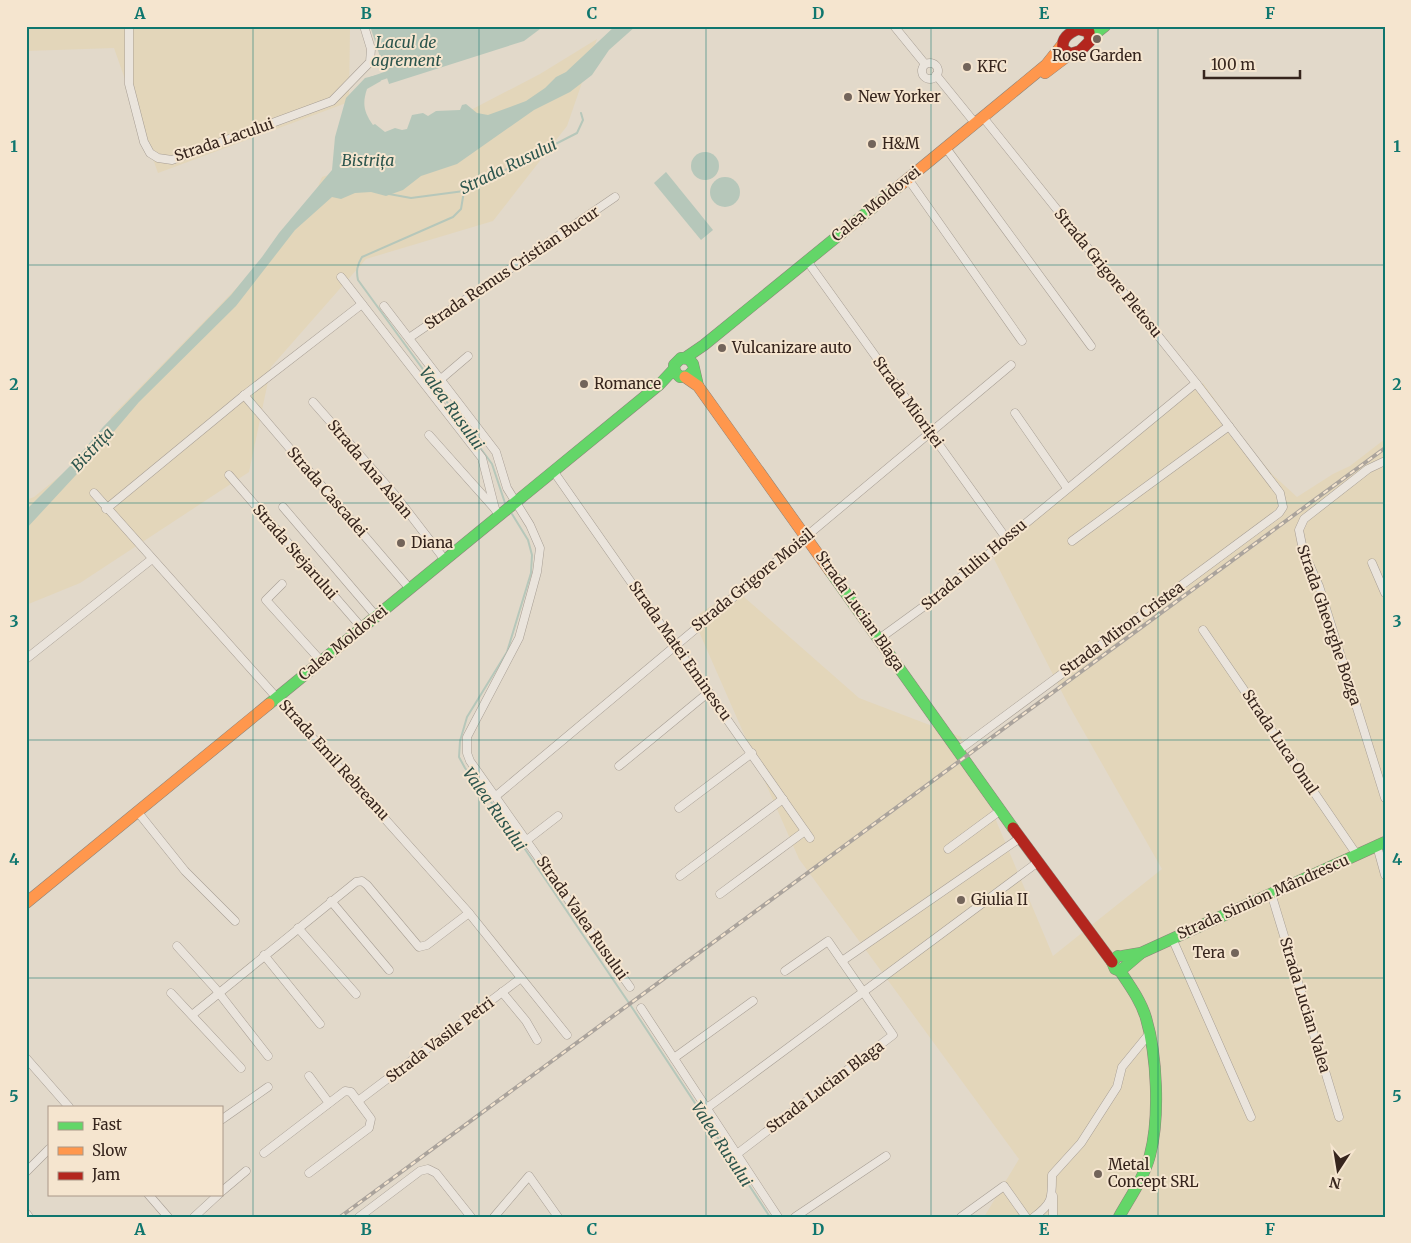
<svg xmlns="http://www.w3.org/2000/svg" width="1411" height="1243" viewBox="0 0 1411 1243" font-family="Merriweather,serif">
	<rect width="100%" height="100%" fill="#e2d9ca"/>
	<g fill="#e3d6ba">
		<polygon points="26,26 350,26 349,102 158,173 114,48 26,51"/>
		<polygon points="597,39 567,126 493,221 366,259 271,367 249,472 80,583 26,605 26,500 34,497 108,437 111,417 259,265 314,196 322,177 411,151 419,137 540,74"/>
		<polygon points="1203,383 1249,447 1272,474 1297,497 1333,474 1350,466 1385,439 1385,1217 984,1217 1019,1159 799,859 693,618 736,590 859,698 961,737 1053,956 1162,869 1068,704 993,557 1032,522"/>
	</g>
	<g fill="#b6c7ba">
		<polygon points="370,26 544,26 524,41 389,84"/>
		<path d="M615,26H636L609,50L592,75L570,92L534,110L457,164L421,176L403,190L386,196L371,192L355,193L341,199L332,197L295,230L236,306L139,402L88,462L26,529V510L70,466L103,427L231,295L262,257L279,233L332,170L335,137L346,98L365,78L377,75L381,81L367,89C362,104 364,112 373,125L375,124L385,132L395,128L402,130L407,129L412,115L423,113L428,116L436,111L460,110L462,105L466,104L477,113L488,115L526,101L545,88L556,77L566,72Z"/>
		<circle cx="705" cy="166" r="14"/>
		<polygon points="666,172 713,230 701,240 654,183"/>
		<circle cx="725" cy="192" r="15"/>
	</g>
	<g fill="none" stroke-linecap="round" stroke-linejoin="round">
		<g stroke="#b6c7ba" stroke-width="2">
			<path d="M464,191L461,209L453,217L362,257C357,265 356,271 358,280L492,464L505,503"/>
			<polyline points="389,194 411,198 464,191 577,133 583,120 581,113"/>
			<polyline points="512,514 528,540 532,555 531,573 507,652 467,717 460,741 459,757 465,768 508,824 633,1009 770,1217"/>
		</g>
		<polyline stroke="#b6c7ba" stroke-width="7" points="372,80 386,75"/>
		<g stroke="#a79e94" stroke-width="9">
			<g id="street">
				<polyline points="129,26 129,84 144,142 150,153 158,158 172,160 332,101 370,62 371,49 364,26"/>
				<polyline points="894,26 925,64"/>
				<circle cx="930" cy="71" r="8"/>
				<polyline points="936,75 975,123"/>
				<polyline points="949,152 1091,346"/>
				<polyline points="911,183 1022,341"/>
				<polyline points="810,265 1006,538"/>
				<polyline points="341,277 482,458 495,509 499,516"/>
				<polyline points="384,306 496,452 507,488 530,525 540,548 537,572 519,638 467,737 467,753 470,761 630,987"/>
				<polyline points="409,338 615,197"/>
				<polyline points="441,379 468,356"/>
				<polyline points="244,395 410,589"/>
				<polyline points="313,402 395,495 445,560"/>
				<polyline points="1015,413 1067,488"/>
				<polyline points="429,435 495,509"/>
				<polyline points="1385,461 1368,469 1304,519 1299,530 1303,550 1319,586 1385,798"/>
				<polyline points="554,472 810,838"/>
				<polyline points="229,475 362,628"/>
				<polyline points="94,493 469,913 567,1035"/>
				<polyline points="283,507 376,616"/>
				<polyline points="106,509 242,397 362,304"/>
				<polyline points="1072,541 1229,426"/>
				<polyline points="1372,563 1385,593"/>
				<polyline points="282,584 266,600 321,661"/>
				<polyline points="1203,630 1357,855"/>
				<polyline points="879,639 934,599 1196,383"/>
				<polyline points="26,659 152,559"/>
				<polyline points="959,750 1279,513 1283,507 1280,493 1196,383 986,121"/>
				<polyline points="619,766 709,692"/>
				<polyline points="496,796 1011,365"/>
				<polyline points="679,808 752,753"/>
				<polyline points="137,811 185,871 235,921"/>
				<polyline points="527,840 558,816"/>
				<polyline points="1377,846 1385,875"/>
				<polyline points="948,849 1001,810"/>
				<polyline points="680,876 783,799"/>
				<polyline points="1271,893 1339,1117"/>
				<polyline points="720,894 805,831"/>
				<polyline points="331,901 389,970"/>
				<polyline points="298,928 356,994"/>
				<polyline points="1172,938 1251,1117"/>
				<polyline points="177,946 215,988 268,1056"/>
				<polyline points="264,955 320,1024"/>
				<polyline points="842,961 1020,838"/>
				<polyline points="502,992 526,1021 537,1040"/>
				<polyline points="171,993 241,1068"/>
				<polyline points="641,1008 778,1217"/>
				<polyline points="192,1015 356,882 362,881 367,885 419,947 427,945 469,913"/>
				<polyline points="26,1058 69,1107"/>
				<polyline points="674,1058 753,1001"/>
				<polyline points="309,1076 329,1103"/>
				<polyline points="358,1101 521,978"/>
				<polyline points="707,1108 1038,862"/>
				<polyline points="221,1120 268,1087"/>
				<polyline points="264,1153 345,1091 351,1092 371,1119 369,1128 309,1173"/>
				<polyline points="737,1154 893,1035 828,941 785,971"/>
				<polyline points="26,1172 49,1149"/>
				<polyline points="221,1192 246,1171"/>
				<polyline points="148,1194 168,1217"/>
				<polyline points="1053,1196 1053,1217"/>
				<polyline points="26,1213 29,1217"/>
				<polyline points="194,1217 219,1194"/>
				<polyline points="359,1217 420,1171 428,1169 436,1173 471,1217"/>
				<polyline points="494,1217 529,1176 558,1217"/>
				<polyline points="795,1217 886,1156"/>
				<polyline points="961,1217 1004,1186 1026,1217"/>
				<path d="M1034,1217C1053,1203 1052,1198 1052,1175L1081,1143L1117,1087L1122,1067L1149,1034"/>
			</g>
		</g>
		<g stroke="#8d847a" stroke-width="12">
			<g id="fast">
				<polyline points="1090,38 1105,26"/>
				<polyline points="685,358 704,345 898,187"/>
				<polyline points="693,371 688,376 680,377 675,372 674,365 681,358 689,359 693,364 698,386"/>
				<polyline points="830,571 1013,828"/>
				<polyline points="269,704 660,384 674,369"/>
				<polyline points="1118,956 1112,962 1115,969 1120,971 1140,954"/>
				<polyline points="1123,956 1141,953 1385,842"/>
				<path d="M1119,1217C1130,1197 1144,1178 1150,1155C1160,1117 1157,1055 1146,1018C1141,1001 1130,986 1120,971"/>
			</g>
		</g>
		<g stroke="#8d847a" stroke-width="12">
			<g id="slow">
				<polyline points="1045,73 1070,54"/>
				<polyline points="898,187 1046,65 1062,45"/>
				<polyline points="685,377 698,386 830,571"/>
				<polyline points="26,903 269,704"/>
			</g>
		</g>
		<g stroke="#8d847a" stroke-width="12">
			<g id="jam">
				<path d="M1078,29L1089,32L1090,41L1080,51L1070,54L1063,49C1061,38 1069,33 1078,29Z"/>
				<polyline points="1013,828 1112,962"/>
			</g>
		</g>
		<use href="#street" stroke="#eae4dc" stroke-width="8"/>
		<use href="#fast" stroke="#63d668" stroke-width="11"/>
		<use href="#slow" stroke="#ff974d" stroke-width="11"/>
		<use href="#jam" stroke="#b3261e" stroke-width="11"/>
		<g stroke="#aaa39c" stroke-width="4">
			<polyline id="rail" points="340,1217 1385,448"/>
		</g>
		<use href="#rail" stroke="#f5e5cf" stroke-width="2" stroke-dasharray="5.5" stroke-linecap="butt"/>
	</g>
	<path fill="none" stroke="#0f766e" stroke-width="1" stroke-opacity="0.55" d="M253,26V1217M479,26V1217M706,26V1217M931,26V1217M1158,26V1217M26,265H1385M26,503H1385M26,740H1385M26,978H1385"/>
	<g fill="#72645a" stroke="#f5e5cf" stroke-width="2">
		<circle cx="1097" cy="39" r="5"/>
		<circle cx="967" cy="67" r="5"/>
		<circle cx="848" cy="97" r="5"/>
		<circle cx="872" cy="144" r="5"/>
		<circle cx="722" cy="348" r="5"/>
		<circle cx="584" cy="384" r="5"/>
		<circle cx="401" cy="543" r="5"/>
		<circle cx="961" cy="900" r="5"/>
		<circle cx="1235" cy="953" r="5"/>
		<circle cx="1098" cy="1174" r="5"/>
	</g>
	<g text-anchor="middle" stroke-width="4" stroke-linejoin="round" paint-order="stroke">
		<g font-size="15" fill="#36251d" stroke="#f5e5cf" text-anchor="start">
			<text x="1097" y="61" text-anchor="middle">Rose Garden</text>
			<text x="977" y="72">KFC</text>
			<text x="858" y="102">New Yorker</text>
			<text x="882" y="149">H&amp;M</text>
			<text x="732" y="353">Vulcanizare auto</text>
			<text x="594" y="389">Romance</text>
			<text x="411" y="548">Diana</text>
			<text x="971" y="905">Giulia II</text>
			<text x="1225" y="958" text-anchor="end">Tera</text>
			<text x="1108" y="1170">Metal<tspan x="1108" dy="17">Concept SRL</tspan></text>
		</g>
		<g font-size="15" fill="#36251d" stroke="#f5e5cf">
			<text transform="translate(224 140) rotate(-19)" y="5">Strada Lacului</text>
			<text transform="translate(876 204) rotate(-39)" y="5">Calea Moldovei</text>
			<text transform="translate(512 268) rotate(-34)" y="5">Strada Remus Cristian Bucur</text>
			<text transform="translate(1108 273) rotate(51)" y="5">Strada Grigore Pletosu</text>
			<text transform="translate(908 402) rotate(54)" y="5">Strada Mioriței</text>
			<text transform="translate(370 469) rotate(50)" y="5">Strada Ana Aslan</text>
			<text transform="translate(327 492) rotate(49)" y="5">Strada Cascadei</text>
			<text transform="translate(295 552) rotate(49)" y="5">Strada Stejarului</text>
			<text transform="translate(974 565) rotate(-40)" y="5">Strada Iuliu Hossu</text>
			<text transform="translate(753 580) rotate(-39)" y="5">Strada Grigore Moisil</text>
			<text transform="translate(860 611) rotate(55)" y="5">Strada Lucian Blaga</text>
			<text transform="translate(1329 625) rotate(71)" y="5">Strada Gheorghe Bozga</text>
			<text transform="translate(1122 629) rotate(-36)" y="5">Strada Miron Cristea</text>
			<text transform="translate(343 643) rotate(-39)" y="5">Calea Moldovei</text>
			<text transform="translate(680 651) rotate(55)" y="5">Strada Matei Eminescu</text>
			<text transform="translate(1280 742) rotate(56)" y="5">Strada Luca Onul</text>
			<text transform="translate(334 760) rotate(48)" y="5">Strada Emil Rebreanu</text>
			<text transform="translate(1263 897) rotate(-24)" y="5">Strada Simion Mândrescu</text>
			<text transform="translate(582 918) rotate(55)" y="5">Strada Valea Rusului</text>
			<text transform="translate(1305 1005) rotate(73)" y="5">Strada Lucian Valea</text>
			<text transform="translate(440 1040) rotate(-37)" y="5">Strada Vasile Petri</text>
			<text transform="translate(825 1087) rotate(-37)" y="5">Strada Lucian Blaga</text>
		</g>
		<g font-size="16" font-style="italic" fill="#2c554d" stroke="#f5e5cf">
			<text x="406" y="48">Lacul de<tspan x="406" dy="18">agrement</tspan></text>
			<text x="368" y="166">Bistrița</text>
			<text transform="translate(508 166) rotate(-26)" y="6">Strada Rusului</text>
			<text transform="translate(452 408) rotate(54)" y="6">Valea Rusului</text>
			<text transform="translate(92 449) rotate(-47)" y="6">Bistrița</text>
			<text transform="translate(495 809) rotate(55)" y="6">Valea Rusului</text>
			<text transform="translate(722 1144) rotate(57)" y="6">Valea Rusului</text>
		</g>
	</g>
	<rect width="1411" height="1243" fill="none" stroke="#f5e5cf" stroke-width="55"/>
	<rect x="48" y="1106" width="175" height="90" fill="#f5e5cf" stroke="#a99888"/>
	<rect x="58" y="1122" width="25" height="8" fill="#63d668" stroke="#a99888"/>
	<text x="92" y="1130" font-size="15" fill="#36251d">Fast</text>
	<rect x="58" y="1147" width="25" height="8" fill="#ff974d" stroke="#a99888"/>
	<text x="92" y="1156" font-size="15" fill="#36251d">Slow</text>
	<rect x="58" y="1172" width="25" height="8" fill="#b3261e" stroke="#a99888"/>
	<text x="92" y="1180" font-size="15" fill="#36251d">Jam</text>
	<g transform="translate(1338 1170) rotate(192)" stroke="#f5e5cf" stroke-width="4" paint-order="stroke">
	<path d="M0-4L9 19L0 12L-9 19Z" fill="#36251d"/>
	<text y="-8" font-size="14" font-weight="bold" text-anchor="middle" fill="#36251d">N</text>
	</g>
	<path d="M1204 70v8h96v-8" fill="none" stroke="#36251d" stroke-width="2.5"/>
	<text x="1211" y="70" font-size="15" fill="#36251d" stroke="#f5e5cf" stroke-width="4" paint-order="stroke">100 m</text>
	<rect x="28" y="28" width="1356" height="1188" fill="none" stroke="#0f766e" stroke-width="2"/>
	<g font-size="16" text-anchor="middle" font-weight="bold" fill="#0f766e">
		<text x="140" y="19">A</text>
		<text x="366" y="19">B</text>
		<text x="592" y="19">C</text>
		<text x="818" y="19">D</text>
		<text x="1044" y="19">E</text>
		<text x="1270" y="19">F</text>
		<text x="14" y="152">1</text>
		<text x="1397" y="152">1</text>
		<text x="14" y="390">2</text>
		<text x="1397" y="390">2</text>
		<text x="14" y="627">3</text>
		<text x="1397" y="627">3</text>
		<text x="14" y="865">4</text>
		<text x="1397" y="865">4</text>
		<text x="14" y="1102">5</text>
		<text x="1397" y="1102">5</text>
		<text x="140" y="1235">A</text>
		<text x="366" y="1235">B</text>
		<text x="592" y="1235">C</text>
		<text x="818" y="1235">D</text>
		<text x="1044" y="1235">E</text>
		<text x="1270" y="1235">F</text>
	</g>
</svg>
